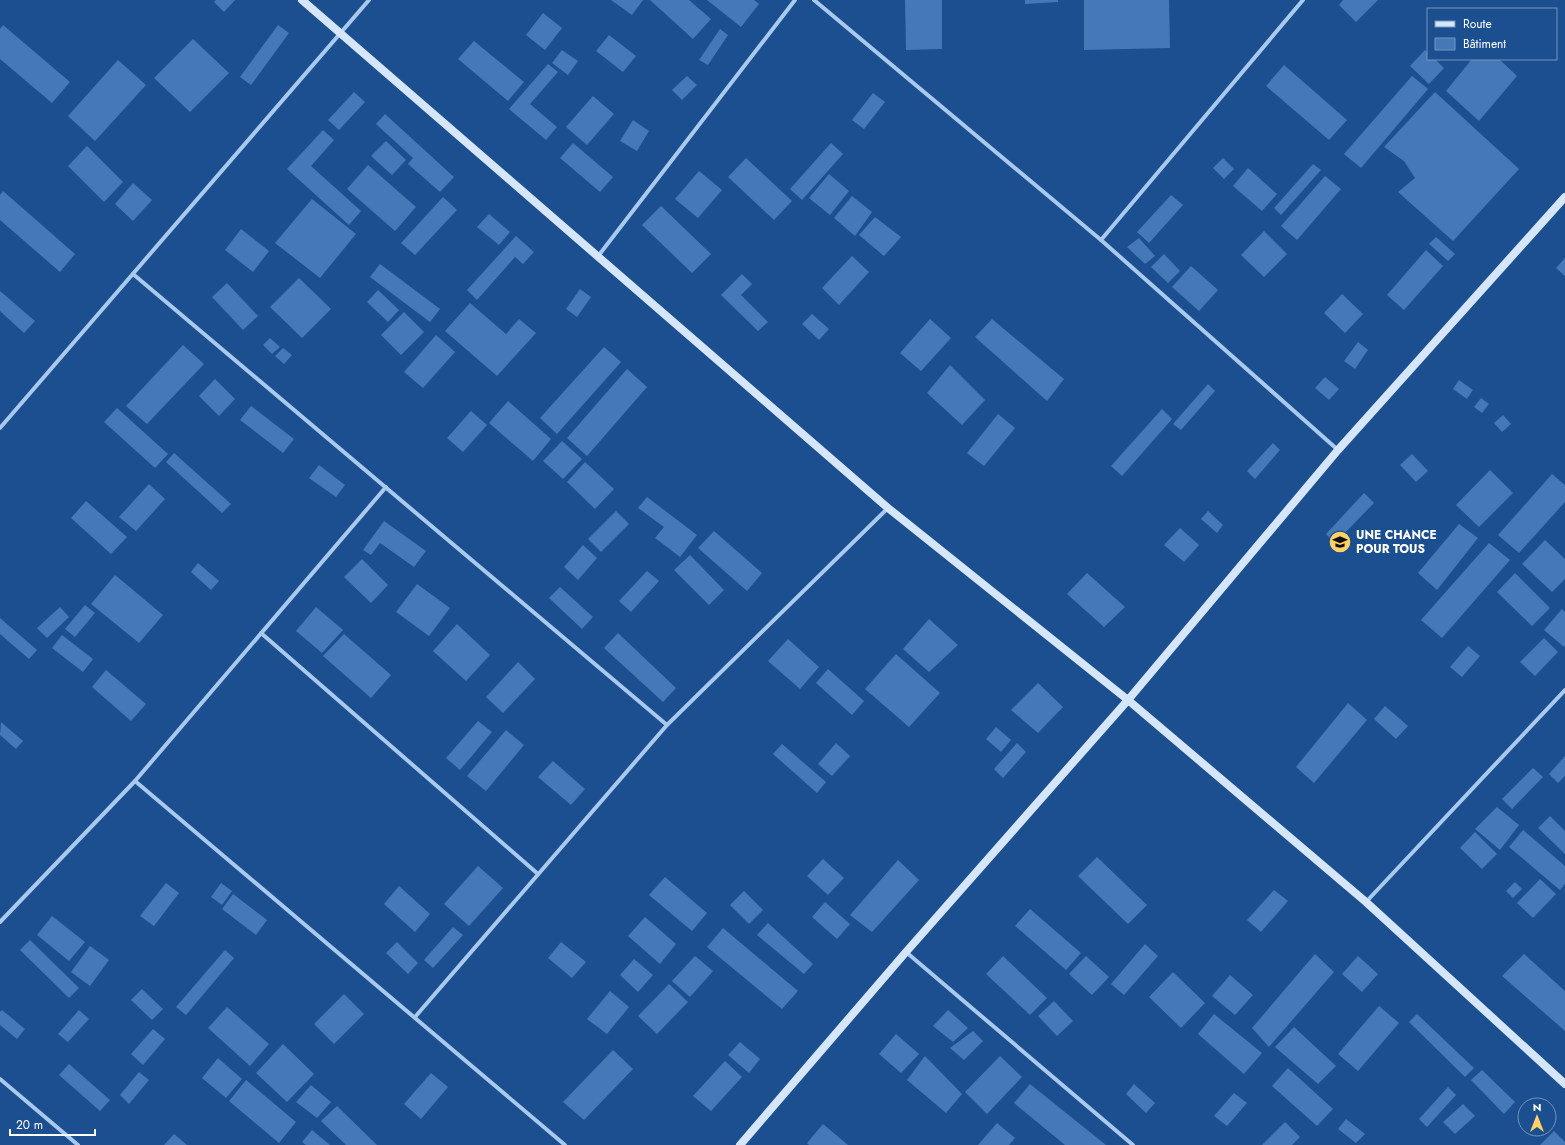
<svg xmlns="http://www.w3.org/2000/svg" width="1565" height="1145" viewBox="0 0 1565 1145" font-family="Jost,sans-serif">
	<rect width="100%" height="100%" fill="#1b4f8f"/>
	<g fill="#4478b7">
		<polygon points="216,0 235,0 224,12 214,2"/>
		<polygon points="611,0 643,0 632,15"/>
		<polygon points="650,0 689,0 711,19 693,39"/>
		<polygon points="707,0 754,0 759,4 741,27"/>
		<polygon points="905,0 942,0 942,49 906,50"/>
		<polygon points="1025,0 1058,0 1058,2 1025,4"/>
		<polygon points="1084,0 1169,0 1170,48 1084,50"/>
		<polygon points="1343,0 1378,0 1356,22 1339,5"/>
		<polygon points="543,13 562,28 545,50 526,35"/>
		<polygon points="3,25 70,82 52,103 0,59 0,29"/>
		<polygon points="278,25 289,33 251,85 240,77"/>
		<polygon points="720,29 728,35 708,65 699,60"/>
		<polygon points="609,35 636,56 623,72 596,51"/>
		<polygon points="193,39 229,73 190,112 154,78"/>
		<polygon points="474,41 524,82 508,101 458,59"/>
		<polygon points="562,50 578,61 568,75 552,63"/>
		<polygon points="1425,50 1428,53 1428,59 1435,59 1444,68 1429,84 1410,66"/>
		<polygon points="1472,59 1499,59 1517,76 1479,121 1446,91"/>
		<polygon points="118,60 146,85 95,141 68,116"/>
		<polygon points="548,64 558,72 530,104 557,127 546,140 509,109"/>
		<polygon points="1284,65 1347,120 1329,140 1266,86"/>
		<polygon points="687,76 697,85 682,100 672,90"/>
		<polygon points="1412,76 1428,89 1361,168 1344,154"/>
		<polygon points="354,92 365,102 339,130 328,120"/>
		<polygon points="1435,92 1519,169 1453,241 1398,192 1415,178 1404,161 1384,147"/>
		<polygon points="873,93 885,102 864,129 852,120"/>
		<polygon points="593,96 614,114 587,145 566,127"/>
		<polygon points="385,114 454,177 440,192 408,164 413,158 376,124"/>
		<polygon points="633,120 649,131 637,151 620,141"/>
		<polygon points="323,130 334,140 311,166 361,211 349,225 287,169"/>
		<polygon points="386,141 406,160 392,175 371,156"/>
		<polygon points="573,143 613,177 600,192 560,158"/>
		<polygon points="831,143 843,154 802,200 790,189"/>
		<polygon points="87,146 123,182 104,202 68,166"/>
		<polygon points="746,158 792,201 774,220 728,177"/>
		<polygon points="1223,158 1234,169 1224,179 1213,168"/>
		<polygon points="1313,164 1321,170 1281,215 1274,208"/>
		<polygon points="368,165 416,207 395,231 347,189"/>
		<polygon points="1248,168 1277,194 1262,211 1233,186"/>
		<polygon points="699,171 722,190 698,218 675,199"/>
		<polygon points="829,174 849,191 830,215 809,198"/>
		<polygon points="1325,176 1341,189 1297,240 1281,226"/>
		<polygon points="133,183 152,200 133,221 115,204"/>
		<polygon points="3,191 75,254 60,272 0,220 0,195"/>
		<polygon points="1171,195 1183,205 1149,243 1137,232"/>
		<polygon points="852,196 872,212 855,236 834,218"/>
		<polygon points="443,197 457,210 415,255 401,243"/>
		<polygon points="312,199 356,234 320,278 275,243"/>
		<polygon points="661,206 711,254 692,273 642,225"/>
		<polygon points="489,214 510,232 499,245 477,227"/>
		<polygon points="875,217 901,237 884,256 859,235"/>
		<polygon points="241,229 269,251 253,272 225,250"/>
		<polygon points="1264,231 1287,254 1264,277 1241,255"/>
		<polygon points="516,236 534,252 523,264 515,257 477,300 467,290"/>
		<polygon points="1436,237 1455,254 1448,261 1429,244"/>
		<polygon points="1139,238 1155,256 1145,264 1127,247"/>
		<polygon points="1426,250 1443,266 1404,310 1387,295"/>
		<polygon points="1164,254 1180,271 1168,283 1151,267"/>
		<polygon points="852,256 869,272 839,305 822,288"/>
		<polygon points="1565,258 1565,276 1556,268"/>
		<polygon points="380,264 440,309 430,322 370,277"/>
		<polygon points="1191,266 1218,290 1199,311 1172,287"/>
		<polygon points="742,274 752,284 741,295 768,322 758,331 721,295"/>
		<polygon points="299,278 331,309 302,338 270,307"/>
		<polygon points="227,283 258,316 243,330 212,297"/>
		<polygon points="580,289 591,297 577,317 566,309"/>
		<polygon points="378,290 399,310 388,322 367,302"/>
		<polygon points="0,291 35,321 24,333 0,311"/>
		<polygon points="1342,294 1363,314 1345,333 1324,313"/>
		<polygon points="470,303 506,334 519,319 536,333 497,376 445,331"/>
		<polygon points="404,312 424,332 401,355 381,335"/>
		<polygon points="812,314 829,329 819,340 802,324"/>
		<polygon points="930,319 951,338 921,371 900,353"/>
		<polygon points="992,319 1064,379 1047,401 975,337"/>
		<polygon points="436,335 455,352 423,388 404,372"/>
		<polygon points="270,338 280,347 272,354 263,345"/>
		<polygon points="1358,342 1368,350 1355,369 1344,361"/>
		<polygon points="183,345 204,364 147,424 126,406"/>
		<polygon points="604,347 621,362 557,434 540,418"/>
		<polygon points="283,348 292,355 284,364 275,356"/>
		<polygon points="950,365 985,400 962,425 927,393"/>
		<polygon points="627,369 647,387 587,456 567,438"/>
		<polygon points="1325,377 1339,389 1329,400 1315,388"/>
		<polygon points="215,379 235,399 219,416 199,396"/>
		<polygon points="1459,380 1473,390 1467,399 1453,389"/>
		<polygon points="1208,384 1215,391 1181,430 1173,424"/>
		<polygon points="1481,398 1489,404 1482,413 1474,407"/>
		<polygon points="508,401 551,439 533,461 489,423"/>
		<polygon points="251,406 294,439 283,453 240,420"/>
		<polygon points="117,408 168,454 155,468 104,422"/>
		<polygon points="1162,409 1172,419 1122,476 1111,466"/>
		<polygon points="471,411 487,425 463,452 447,438"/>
		<polygon points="998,414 1015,428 984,466 967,453"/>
		<polygon points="1503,415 1511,424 1502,432 1494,423"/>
		<polygon points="562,441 582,459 563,479 543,461"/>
		<polygon points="1273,443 1280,450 1255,479 1247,471"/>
		<polygon points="174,453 231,504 222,513 166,462"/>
		<polygon points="1412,454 1428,471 1416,482 1400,465"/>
		<polygon points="585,462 614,489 595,509 567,482"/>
		<polygon points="319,465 345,485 336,497 309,478"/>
		<polygon points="1490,470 1513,493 1479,527 1456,505"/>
		<polygon points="1552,474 1565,485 1565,502 1519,553 1498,535"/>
		<polygon points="149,484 165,499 136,531 119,517"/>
		<polygon points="1364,493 1374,503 1335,543 1326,534"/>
		<polygon points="647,497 697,535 680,557 655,538 664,527 638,508"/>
		<polygon points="86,501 127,537 111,554 71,518"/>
		<polygon points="616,511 629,524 601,552 588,539"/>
		<polygon points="1208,511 1223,525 1217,533 1201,519"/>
		<polygon points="384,521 426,551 414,567 380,543 371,555 363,550"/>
		<polygon points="1459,524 1478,538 1437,590 1418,573"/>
		<polygon points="1180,528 1199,545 1184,562 1164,545"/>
		<polygon points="714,531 762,573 747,591 698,548"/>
		<polygon points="1545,540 1565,559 1565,579 1552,592 1522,564"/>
		<polygon points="1489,543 1510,560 1442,638 1421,620"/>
		<polygon points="583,545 597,558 578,580 564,567"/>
		<polygon points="690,555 724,590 709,605 674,570"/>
		<polygon points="362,559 388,585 371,603 344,577"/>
		<polygon points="198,563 219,581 211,590 191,572"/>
		<polygon points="647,571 659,581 631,612 619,601"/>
		<polygon points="1087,573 1125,607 1104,627 1067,594"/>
		<polygon points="1515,573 1550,608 1532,626 1497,592"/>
		<polygon points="115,575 163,615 139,643 91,604"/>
		<polygon points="417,584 450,608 429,636 396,612"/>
		<polygon points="560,587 593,617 582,629 549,598"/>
		<polygon points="85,605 95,613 75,637 65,629"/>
		<polygon points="60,607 69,617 47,638 37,628"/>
		<polygon points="316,607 343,630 322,653 296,631"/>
		<polygon points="1562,609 1565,612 1565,645 1564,647 1544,630"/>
		<polygon points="0,618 37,650 29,659 0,634"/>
		<polygon points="929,619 958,645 929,672 903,649"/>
		<polygon points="457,624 490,655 466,681 433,651"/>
		<polygon points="618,633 676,688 663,702 604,648"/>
		<polygon points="344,634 391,675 371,698 323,656"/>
		<polygon points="62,635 93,659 83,672 52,648"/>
		<polygon points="1544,638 1558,652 1535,676 1520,662"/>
		<polygon points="788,639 819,667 800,689 768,661"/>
		<polygon points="1468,646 1480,656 1462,677 1450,667"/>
		<polygon points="896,654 940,693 909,727 865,689"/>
		<polygon points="518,662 535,679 503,713 486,697"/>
		<polygon points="828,669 864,701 852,715 816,683"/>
		<polygon points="106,670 146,704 131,721 92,687"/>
		<polygon points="1038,683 1063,707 1038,733 1011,710"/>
		<polygon points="1348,703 1367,720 1314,783 1296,767"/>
		<polygon points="1385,706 1408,726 1396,739 1374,719"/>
		<polygon points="478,721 492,732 460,770 446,758"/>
		<polygon points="1,722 23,741 16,749 0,735"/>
		<polygon points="996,727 1011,740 1001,752 986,739"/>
		<polygon points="506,730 524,745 486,791 467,776"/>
		<polygon points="836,743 850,756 832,776 818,764"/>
		<polygon points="1017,743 1026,752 1003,778 994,769"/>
		<polygon points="782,744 826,782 817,793 773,754"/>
		<polygon points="1565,756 1565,776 1558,783 1549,774"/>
		<polygon points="553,761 585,789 571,805 538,777"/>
		<polygon points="1533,768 1543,777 1512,809 1502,799"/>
		<polygon points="1497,807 1519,825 1500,850 1475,829"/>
		<polygon points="1550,816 1565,831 1565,854 1538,828"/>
		<polygon points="1523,830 1565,866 1565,884 1560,890 1509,847"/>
		<polygon points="1475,832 1497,854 1482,869 1460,848"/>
		<polygon points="1097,857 1147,905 1128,924 1078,876"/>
		<polygon points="823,859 844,878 828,895 807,876"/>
		<polygon points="898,860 919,880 872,932 850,915"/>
		<polygon points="478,866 503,888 469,926 444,904"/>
		<polygon points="665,877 707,913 692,931 649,895"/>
		<polygon points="1540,879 1556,894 1533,918 1517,903"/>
		<polygon points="1515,882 1522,889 1513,898 1506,891"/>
		<polygon points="166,883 179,893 154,926 140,916"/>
		<polygon points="221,883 232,891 222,905 211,897"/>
		<polygon points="399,886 430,914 415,932 384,904"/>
		<polygon points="1274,890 1288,901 1261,932 1247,920"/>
		<polygon points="744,891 763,910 749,924 730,905"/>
		<polygon points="233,894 267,920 256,935 222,909"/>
		<polygon points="825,902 850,924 837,939 812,917"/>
		<polygon points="1030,909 1081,953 1066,970 1015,926"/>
		<polygon points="52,916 85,942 69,961 37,935"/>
		<polygon points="645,917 676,944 660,964 628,936"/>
		<polygon points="768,923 813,964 804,974 757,935"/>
		<polygon points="453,927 463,935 433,968 424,960"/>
		<polygon points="723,928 798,991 782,1009 707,947"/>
		<polygon points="30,940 79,988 69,998 20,950"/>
		<polygon points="397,942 418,963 408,974 386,953"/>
		<polygon points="561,942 586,962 572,978 548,958"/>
		<polygon points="1145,944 1158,956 1124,995 1111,984"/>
		<polygon points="90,946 109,960 90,986 71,972"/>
		<polygon points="225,950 234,958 186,1015 176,1007"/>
		<polygon points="1315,954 1334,972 1269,1047 1252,1028"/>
		<polygon points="1524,954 1565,991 1565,1031 1502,976"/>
		<polygon points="695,956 713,971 690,997 672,981"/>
		<polygon points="1003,956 1047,998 1030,1015 986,974"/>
		<polygon points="1086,956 1109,977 1092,995 1069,974"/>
		<polygon points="1358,956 1378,974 1362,992 1342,974"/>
		<polygon points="634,959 653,975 638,992 620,975"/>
		<polygon points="1173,972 1205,1003 1181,1028 1149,997"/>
		<polygon points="1230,975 1253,995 1235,1015 1212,996"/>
		<polygon points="669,984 688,1002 657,1034 638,1016"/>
		<polygon points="142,989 163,1009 152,1020 131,1000"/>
		<polygon points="610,991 629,1007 607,1034 587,1019"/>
		<polygon points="344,994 364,1014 334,1044 314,1024"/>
		<polygon points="1054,1001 1073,1021 1057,1036 1038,1016"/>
		<polygon points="1379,1006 1399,1023 1358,1071 1338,1054"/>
		<polygon points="227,1007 269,1044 250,1066 208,1028"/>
		<polygon points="2,1010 25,1029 17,1039 0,1025 0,1012"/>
		<polygon points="79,1010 89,1019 68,1042 58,1034"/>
		<polygon points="948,1010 968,1028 953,1042 933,1026"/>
		<polygon points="1214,1014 1262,1053 1244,1074 1198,1034"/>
		<polygon points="1417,1014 1474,1068 1465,1077 1409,1022"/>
		<polygon points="1294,1027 1336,1066 1318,1084 1275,1047"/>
		<polygon points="153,1029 165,1039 143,1065 131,1054"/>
		<polygon points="973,1031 983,1041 964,1060 950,1048"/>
		<polygon points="896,1034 919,1054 901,1073 879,1054"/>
		<polygon points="740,1042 760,1059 749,1073 728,1055"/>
		<polygon points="283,1044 314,1074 287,1102 256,1073"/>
		<polygon points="613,1050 633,1069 584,1120 563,1102"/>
		<polygon points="925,1056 962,1094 946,1113 907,1080"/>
		<polygon points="1000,1056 1022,1077 987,1114 965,1092"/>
		<polygon points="218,1058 242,1079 226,1098 202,1078"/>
		<polygon points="725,1061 742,1077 711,1111 693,1096"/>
		<polygon points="69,1064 110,1100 100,1111 59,1075"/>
		<polygon points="1288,1068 1333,1109 1317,1126 1272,1086"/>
		<polygon points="1482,1070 1515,1102 1504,1114 1471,1080"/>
		<polygon points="139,1072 149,1080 129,1104 120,1095"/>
		<polygon points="431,1073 448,1087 421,1119 404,1104"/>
		<polygon points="246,1080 296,1122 279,1143 229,1101"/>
		<polygon points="1030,1084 1106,1145 1065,1145 1014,1103"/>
		<polygon points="1134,1084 1155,1103 1146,1113 1126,1094"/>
		<polygon points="311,1085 331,1102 317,1118 296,1102"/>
		<polygon points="1448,1087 1456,1095 1427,1127 1419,1119"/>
		<polygon points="1234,1093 1247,1103 1227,1126 1214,1116"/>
		<polygon points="1463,1104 1475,1116 1455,1134 1443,1122"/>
		<polygon points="337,1106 377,1145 346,1145 321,1121"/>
		<polygon points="1346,1119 1365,1134 1356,1143 1338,1129"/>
		<polygon points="1285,1122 1300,1137 1292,1145 1262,1145"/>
		<polygon points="997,1123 1015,1138 1009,1145 978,1145"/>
		<polygon points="823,1124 848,1145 809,1145 807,1143"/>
		<polygon points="312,1130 330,1145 306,1145 302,1142"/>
		<polygon points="1554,1131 1565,1142 1565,1145 1540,1145"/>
		<polygon points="174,1134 187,1145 164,1145"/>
	</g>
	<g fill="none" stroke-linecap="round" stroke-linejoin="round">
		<g stroke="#a9c9ee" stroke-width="4">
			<polyline points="814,0 1101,240 1338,450"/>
			<polyline points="1101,240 1303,0"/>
			<polyline points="599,255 795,0"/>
			<polyline points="133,274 667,725"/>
			<polyline points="0,428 369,0"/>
			<polyline points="261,633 538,874"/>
			<polyline points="135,781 565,1145"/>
			<polyline points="1366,902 1565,690"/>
			<polyline points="0,922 135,781 386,487"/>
			<polyline points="906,952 1133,1145"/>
			<polyline points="415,1017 667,725 888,508"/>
			<polyline points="0,1079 78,1145"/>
		</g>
		<g stroke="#d6e6fa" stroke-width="8">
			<polyline points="302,0 888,508 1128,700 1366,902 1565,1084"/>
			<polyline points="740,1145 906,952 1128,700 1338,450 1565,197"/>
		</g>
	</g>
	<defs>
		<g id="school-disc" transform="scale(1.15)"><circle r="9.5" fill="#ffd166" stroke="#1b4f8f"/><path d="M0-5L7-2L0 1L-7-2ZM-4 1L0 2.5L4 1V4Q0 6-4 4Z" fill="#111"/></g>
	</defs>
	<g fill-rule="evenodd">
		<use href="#school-disc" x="1340" y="542"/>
	</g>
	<g text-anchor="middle" stroke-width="3" stroke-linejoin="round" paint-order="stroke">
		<g font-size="12" font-weight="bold" fill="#fff" stroke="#1b4f8f" text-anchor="start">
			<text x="1356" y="539">UNE CHANCE<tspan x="1356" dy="14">POUR TOUS</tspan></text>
		</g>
	</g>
	<rect x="1427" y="8" width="130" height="52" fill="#1b4f8f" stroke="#7695bc"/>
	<rect x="1435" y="21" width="20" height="6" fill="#d6e6fa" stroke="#7695bc"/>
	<text x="1463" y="28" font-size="12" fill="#ffffff">Route</text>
	<rect x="1435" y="38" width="20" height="12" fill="#4478b7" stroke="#7695bc"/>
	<text x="1463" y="48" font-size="12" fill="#ffffff">Bâtiment</text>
	<g transform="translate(1537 1117)"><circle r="19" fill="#1b4f8f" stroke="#7695bc"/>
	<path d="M0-3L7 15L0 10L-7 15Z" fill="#ffd166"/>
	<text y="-6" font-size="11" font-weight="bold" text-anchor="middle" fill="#ffffff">N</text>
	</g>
	<path d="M10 1129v6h85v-6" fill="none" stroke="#ffffff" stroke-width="2"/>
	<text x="16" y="1129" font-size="12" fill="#ffffff" stroke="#1b4f8f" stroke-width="3" paint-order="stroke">20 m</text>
</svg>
